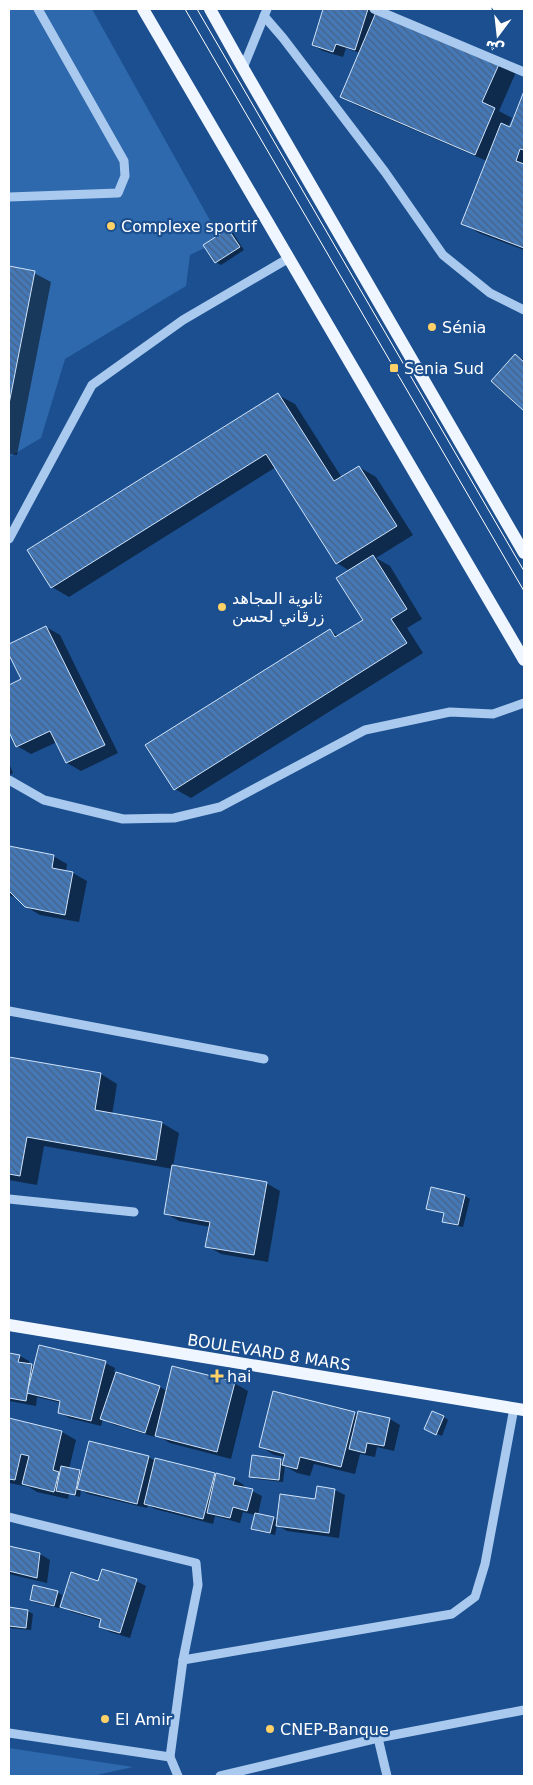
<svg xmlns="http://www.w3.org/2000/svg" width="533" height="1785" viewBox="0 0 533 1785" font-family="'DejaVu Sans',Cairo,sans-serif">
	<defs>
		<pattern id="building-back-hatch" width="6" height="6" patternUnits="userSpaceOnUse" patternTransform="scale(1.25)"><rect width="6" height="6" fill="#4478b7"/><path d="M-1 5l2 2M0 0l6 6M5-1l2 2" fill="none" stroke="#486282"/></pattern>
	</defs>
	<rect width="100%" height="100%" fill="#1b4f8f"/>
	<g fill="#2e69ad">
		<polygon points="9,9 92,9 221,240 190,255 186,286 65,359 41,438 9,457 9,368 22,279 9,276"/>
		<polygon points="9,1748 133,1767 92,1776 9,1776"/>
	</g>
	<g fill="#0007">
		<polygon points="325,9 378,9 516,72 499,111 512,118 508,127 511,128 524,95 524,250 479,233 463,223 487,161 358,106 341,97 360,53 346,48 343,57 323,51 313,45"/>
		<polygon points="228,230 233,233 244,250 221,265 216,262"/>
		<polygon points="9,268 34,273 51,282 17,455 9,454"/>
		<polygon points="516,355 524,360 524,409 493,381"/>
		<polygon points="278,395 295,404 342,478 359,467 376,477 413,535 376,558 390,566 422,619 407,628 423,653 191,798 175,789 330,631 339,636 365,620 350,571 337,563 276,467 69,597 52,587"/>
		<polygon points="46,627 60,635 118,753 81,771 67,763 57,742 31,754 17,746 9,729 9,686 23,680 9,652 9,645"/>
		<polygon points="9,763 13,773 9,775"/>
		<polygon points="9,847 53,856 67,864 66,872 73,873 87,881 79,922 40,915 25,906 17,897 9,896"/>
		<polygon points="9,1058 101,1074 117,1084 112,1115 162,1123 179,1133 173,1166 266,1183 280,1191 268,1262 221,1254 207,1246 210,1227 179,1221 165,1213 173,1169 44,1146 37,1185 9,1180"/>
		<polygon points="465,1196 470,1199 463,1227 448,1224 443,1221 445,1214 428,1209"/>
		<polygon points="9,1354 20,1356 29,1361 29,1365 35,1367 105,1363 115,1368 114,1372 160,1387 167,1391 234,1383 248,1391 231,1459 170,1443 156,1435 155,1437 112,1424 103,1418 101,1426 69,1418 59,1412 61,1403 37,1397 36,1406 9,1401"/>
		<polygon points="359,1412 390,1419 400,1425 394,1451 377,1447 375,1457 360,1454 355,1474 314,1464 310,1476 297,1473 285,1466 283,1482 256,1479 251,1476 281,1460 284,1462 285,1457 274,1455 261,1447 354,1413 358,1415"/>
		<polygon points="444,1417 448,1420 442,1436 429,1430"/>
		<polygon points="9,1419 62,1432 76,1440 69,1469 82,1473 148,1457 156,1461 234,1479 244,1485 243,1488 252,1491 262,1496 258,1514 273,1518 278,1521 335,1490 345,1495 339,1538 287,1531 277,1525 275,1535 257,1531 253,1528 255,1515 243,1512 240,1523 215,1516 213,1524 155,1509 148,1505 147,1508 88,1494 81,1490 80,1497 69,1494 68,1499 37,1492 29,1487 9,1483"/>
		<polygon points="9,1548 40,1554 50,1560 47,1583 9,1574"/>
		<polygon points="136,1581 146,1586 130,1638 110,1632 100,1626 102,1621 72,1612 62,1606 99,1582"/>
		<polygon points="57,1592 62,1595 59,1608 36,1603 31,1600"/>
		<polygon points="9,1608 28,1611 33,1614 31,1630 9,1628"/>
	</g>
	<g fill="url(#building-back-hatch)" stroke="#cfe3fa">
		<polygon points="323,9 368,9 355,50 336,44 333,52 312,45"/>
		<polygon points="377,10 500,62 482,102 495,108 475,155 340,97"/>
		<polygon points="524,91 524,150 520,149 516,161 524,164 524,248 461,224 501,123 510,127"/>
		<polygon points="228,229 240,247 215,263 203,245"/>
		<polygon points="9,266 35,271 9,404"/>
		<polygon points="515,354 524,362 524,411 491,381"/>
		<polygon points="278,393 334,481 359,466 397,526 336,564 266,454 51,588 27,550"/>
		<polygon points="373,555 407,609 391,619 407,643 174,790 145,745 330,629 335,637 363,620 336,578"/>
		<polygon points="46,626 105,745 66,763 50,731 16,747 9,732 9,685 21,679 9,655 9,644"/>
		<polygon points="9,846 54,855 52,868 73,872 65,915 25,907 9,891"/>
		<polygon points="9,1057 101,1073 95,1110 162,1122 156,1160 27,1137 20,1176 9,1174"/>
		<polygon points="172,1165 267,1182 254,1255 205,1247 210,1222 164,1214"/>
		<polygon points="431,1187 465,1195 458,1225 442,1222 444,1213 426,1209"/>
		<polygon points="39,1345 106,1361 91,1421 58,1413 60,1401 27,1393"/>
		<polygon points="9,1353 20,1355 18,1362 32,1364 26,1401 9,1398"/>
		<polygon points="172,1366 235,1382 217,1452 155,1436"/>
		<polygon points="116,1372 160,1386 145,1433 100,1419"/>
		<polygon points="273,1391 355,1412 341,1467 300,1457 297,1469 282,1465 285,1454 259,1447"/>
		<polygon points="358,1411 390,1418 384,1446 367,1443 365,1453 349,1449"/>
		<polygon points="432,1411 444,1416 436,1435 424,1429"/>
		<polygon points="9,1418 62,1431 53,1470 59,1472 54,1492 22,1484 29,1456 21,1454 15,1480 9,1479"/>
		<polygon points="89,1441 149,1456 137,1504 77,1489"/>
		<polygon points="252,1455 281,1459 279,1480 249,1477"/>
		<polygon points="155,1458 215,1473 203,1519 144,1504"/>
		<polygon points="61,1466 80,1470 75,1495 56,1491"/>
		<polygon points="216,1473 235,1478 233,1485 253,1489 247,1511 233,1507 230,1518 207,1513"/>
		<polygon points="317,1486 335,1489 329,1533 276,1526 280,1494 315,1499"/>
		<polygon points="255,1513 274,1517 270,1533 251,1529"/>
		<polygon points="9,1546 40,1553 37,1578 9,1571"/>
		<polygon points="102,1569 137,1579 120,1633 99,1627 101,1619 60,1607 71,1572 98,1581"/>
		<polygon points="33,1585 58,1591 54,1606 30,1600"/>
		<polygon points="9,1607 28,1610 26,1628 9,1626"/>
	</g>
	<g fill="none" stroke-linecap="round" stroke-linejoin="round">
		<g stroke="#a9c9ee" stroke-width="9">
			<polyline points="374,9 524,72"/>
			<polyline points="264,16 283,38 385,172 443,255 490,293 524,310"/>
			<polyline points="243,68 267,9"/>
			<polyline points="9,197 118,193 125,176 124,161 38,9"/>
			<polyline points="9,539 92,385 183,320 289,258"/>
			<polyline points="9,780 44,800 123,819 174,818 220,807 365,730 450,712 493,714 524,703"/>
			<polyline points="9,1011 264,1059"/>
			<polyline points="9,1199 134,1212"/>
			<polyline points="9,1517 196,1563 198,1585 183,1660 170,1757"/>
			<polyline points="183,1660 452,1614 475,1597 485,1564 514,1408"/>
			<polyline points="9,1733 170,1757 178,1776"/>
			<polyline points="378,1738 387,1776"/>
			<polyline points="220,1776 378,1738 524,1710"/>
		</g>
		<g stroke="#f0f6ff" stroke-width="12">
			<polyline points="143,9 524,660"/>
			<polyline points="210,9 243,68 524,553"/>
			<polyline points="9,1325 524,1410"/>
		</g>
		<g stroke="#fff" stroke-width="1">
			<polyline points="185,9 524,591"/>
			<polyline points="197,9 524,571"/>
		</g>
	</g>
	<g fill="#ffd166" stroke="#1b4f8f" stroke-width="2">
		<circle cx="111" cy="226" r="5"/>
		<circle cx="432" cy="327" r="5"/>
		<rect x="389" y="363" width="10" height="10" rx="2.5"/>
		<circle cx="222" cy="607" r="5"/>
		<path d="M214.5 1368.5h5v5h5v5h-5v5h-5v-5h-5v-5h5z"/>
		<circle cx="105" cy="1719" r="5"/>
		<circle cx="270" cy="1729" r="5"/>
	</g>
	<g text-anchor="middle" stroke-width="4.5" stroke-linejoin="round" paint-order="stroke">
		<g font-size="16" fill="#fff" stroke="#1b4f8f" text-anchor="start">
			<text x="121" y="232">Complexe sportif</text>
			<text x="442" y="333">Sénia</text>
			<text x="404" y="374">Senia Sud</text>
			<text x="232" y="604">ثانوية المجاهد<tspan x="232" dy="18">زرقاني لحسن</tspan></text>
			<text x="227" y="1382">hai</text>
			<text x="115" y="1725">El Amir</text>
			<text x="280" y="1735">CNEP-Banque</text>
		</g>
		<g font-size="16" fill="#fff" stroke="#1b4f8f">
			<text transform="translate(269 1352) rotate(9)" y="6">BOULEVARD 8 MARS</text>
		</g>
	</g>
	<rect width="533" height="1785" fill="none" stroke="#ffffff" stroke-width="20"/>
	<g transform="translate(498 35) rotate(195)" stroke="#1b4f8f" stroke-width="4" paint-order="stroke">
	<path d="M0-4L9 19L0 12L-9 19Z" fill="#ffffff"/>
	<text y="-8" font-size="14" font-weight="bold" text-anchor="middle" fill="#ffffff">ش</text>
	</g>
</svg>
